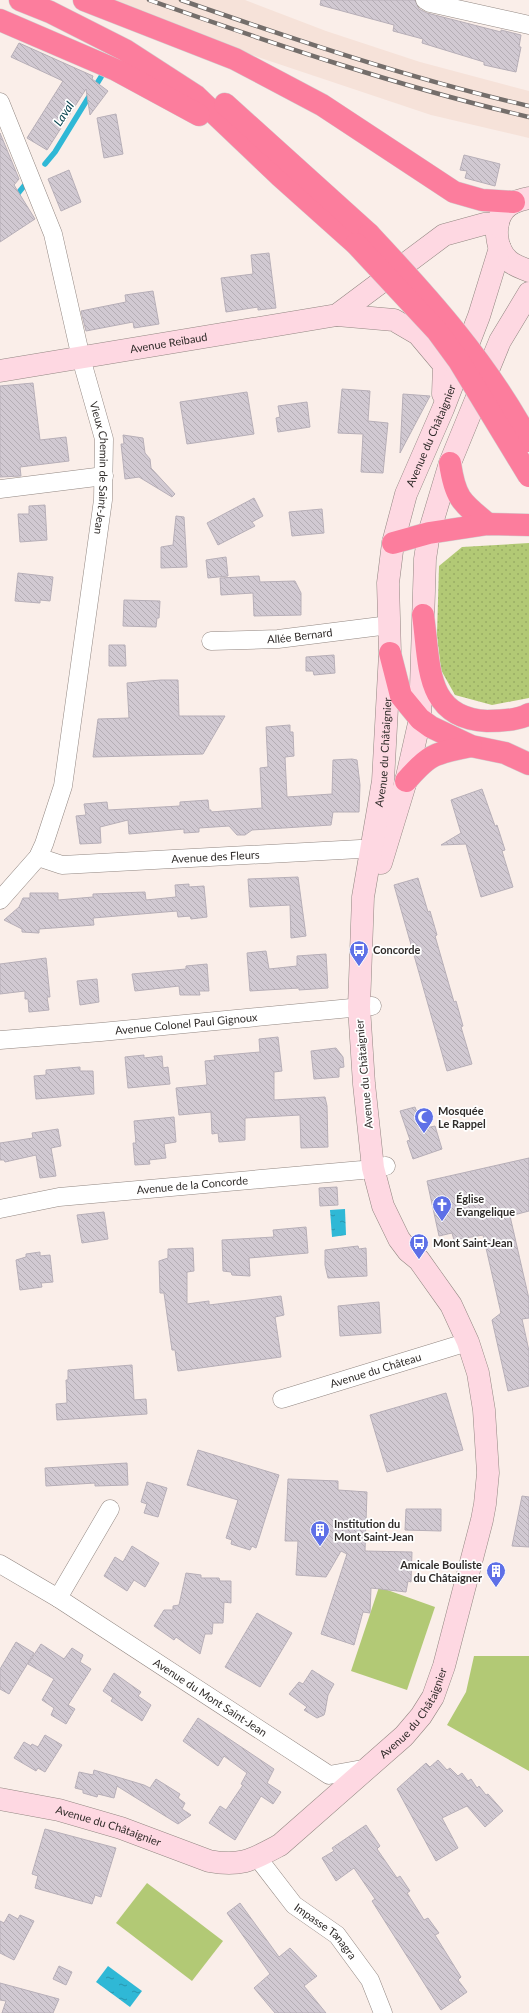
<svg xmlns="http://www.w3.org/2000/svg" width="529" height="2013" viewBox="0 0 529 2013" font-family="Lato,sans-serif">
	<defs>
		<pattern id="park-dots" width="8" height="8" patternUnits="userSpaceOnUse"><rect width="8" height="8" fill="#b2c975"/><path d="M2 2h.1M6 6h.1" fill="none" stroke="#99ad65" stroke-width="1.8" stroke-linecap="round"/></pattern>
		<pattern id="water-ripples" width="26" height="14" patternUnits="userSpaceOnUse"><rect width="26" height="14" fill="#2fb8d6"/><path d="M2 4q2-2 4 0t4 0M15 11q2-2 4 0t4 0" fill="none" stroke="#2896ae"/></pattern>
		<pattern id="building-back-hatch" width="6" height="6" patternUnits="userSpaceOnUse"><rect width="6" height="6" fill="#d1c9d2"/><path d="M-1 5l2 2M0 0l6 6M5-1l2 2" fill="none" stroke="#b4adb4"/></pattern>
	</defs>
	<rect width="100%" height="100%" fill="#faeee9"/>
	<polygon fill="#f6e2d9" points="106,0 245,0 326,31 420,62 529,91 529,138 431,115 234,49"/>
	<polygon fill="url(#park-dots)" points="529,543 529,698 492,705 455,695 441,670 437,635 439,566 462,547"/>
	<g fill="#b2c975">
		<polygon points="379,1587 435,1607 407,1690 351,1671"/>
		<polygon points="474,1656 529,1656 529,1771 447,1725 466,1692"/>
		<polygon points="147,1883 223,1941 192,1981 116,1923"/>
	</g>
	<g fill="url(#water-ripples)">
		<polygon points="345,1209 346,1235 332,1237 330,1210"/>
		<polygon points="108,1966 142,1991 130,2007 96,1982"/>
	</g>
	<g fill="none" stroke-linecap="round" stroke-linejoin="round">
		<g stroke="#2fb8d6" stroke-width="5.5">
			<polyline points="45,164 55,152 101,77"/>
			<polyline points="15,197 24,186"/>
		</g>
	</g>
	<g fill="url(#building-back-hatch)" stroke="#b7afb8">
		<polygon points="321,0 415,0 419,9 427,13 501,32 501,30 521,35 519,47 521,47 516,72 484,65 484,62 422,43 423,39 393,31 394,25 320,5"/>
		<polygon points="19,43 93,76 92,79 108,91 90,115 86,89 47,150 27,138 63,81 11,57"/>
		<polygon points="116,114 123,154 104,158 97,118"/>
		<polygon points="0,133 19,179 14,185 35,219 0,242"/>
		<polygon points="464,155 500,164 495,186 465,178 467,171 460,170"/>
		<polygon points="69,170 81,202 61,211 48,179"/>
		<polygon points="269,253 276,308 258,310 258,307 226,312 221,278 253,274 251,255"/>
		<polygon points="153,291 159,324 134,328 133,322 86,331 81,311 126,302 125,295"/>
		<polygon points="33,383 40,440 66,437 69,461 20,467 21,476 0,477 0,386"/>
		<polygon points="342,389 370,391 368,421 388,423 383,473 361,472 363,434 338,433"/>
		<polygon points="247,392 254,434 187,444 180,402"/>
		<polygon points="403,394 430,396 400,453"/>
		<polygon points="307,402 310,427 278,432 276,418 280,417 278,406"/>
		<polygon points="123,435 143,438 145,453 150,459 151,468 175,494 172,497 139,477 125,479 121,444 124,444"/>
		<polygon points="254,498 263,516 252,522 255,526 218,545 207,523"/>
		<polygon points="45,505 47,540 20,542 18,514 29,514 29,506"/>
		<polygon points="322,509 324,533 292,536 289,512"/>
		<polygon points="176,516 184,517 187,567 161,568 161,547 173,545"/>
		<polygon points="226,557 228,576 208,578 206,560"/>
		<polygon points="18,573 53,577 50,601 40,600 40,603 15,601"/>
		<polygon points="259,576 260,582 295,581 301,593 301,615 254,616 253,593 221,595 220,578"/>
		<polygon points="124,600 160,601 159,618 157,618 156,627 123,626"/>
		<polygon points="109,645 125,645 126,666 109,666"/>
		<polygon points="334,655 335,673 314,675 313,671 306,671 306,657"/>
		<polygon points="161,680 178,680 179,716 225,716 203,754 93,757 98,719 129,718 127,683"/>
		<polygon points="290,725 290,732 293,732 294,756 285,757 287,797 332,794 333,760 352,759 357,760 360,785 359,812 333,812 331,825 252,830 245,835 237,835 229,826 199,828 199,832 184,833 184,829 129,834 128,820 100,827 101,843 80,844 76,816 86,815 84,804 107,802 108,810 180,806 180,802 208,800 209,810 211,810 211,812 262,808 260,768 268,767 266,727"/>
		<polygon points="482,789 495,826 497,825 505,850 502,851 513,887 481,897 466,844 441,845 461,833 451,800"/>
		<polygon points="298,877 306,936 291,938 290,905 250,907 248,879"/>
		<polygon points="418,878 428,912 430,911 437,935 435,936 454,1002 456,1001 463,1026 461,1027 472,1064 447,1071 394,885"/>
		<polygon points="189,884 189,887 204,886 207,917 191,919 190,916 178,917 177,911 93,918 94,925 39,929 39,933 22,932 22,929 4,920 19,907 23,898 30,898 30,893 58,893 58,900 93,897 93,894 145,892 146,900 176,897 175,885"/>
		<polygon points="266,951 269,969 297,966 297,956 326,954 328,988 299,990 299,988 250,991 247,953"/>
		<polygon points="46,958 50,997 47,997 49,1010 29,1012 28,999 25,999 25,991 0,994 0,964"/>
		<polygon points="207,964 209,991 199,991 200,995 180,995 179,986 135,991 132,974 186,969 186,966"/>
		<polygon points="97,979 99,1002 80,1005 77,981"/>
		<polygon points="278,1037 282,1071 274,1072 274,1100 325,1097 327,1106 328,1147 301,1148 300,1115 245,1118 245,1140 219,1142 218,1133 212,1134 211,1112 179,1115 176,1088 207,1085 205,1061 215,1060 214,1056 260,1052 259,1039"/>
		<polygon points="336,1048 343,1057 344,1067 339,1068 339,1077 314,1079 311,1051"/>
		<polygon points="144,1055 144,1058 162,1056 163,1068 168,1067 170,1084 128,1088 125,1057"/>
		<polygon points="80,1067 80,1071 93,1071 94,1094 36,1099 34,1076 46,1075 46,1070"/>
		<polygon points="415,1107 418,1115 421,1114 426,1128 435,1126 442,1149 413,1159 407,1141 410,1140 400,1111"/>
		<polygon points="174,1117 176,1142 164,1144 166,1158 149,1160 150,1164 135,1165 133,1143 136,1143 134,1121"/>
		<polygon points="58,1129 61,1146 51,1148 56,1176 40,1178 36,1155 5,1162 4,1160 0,1160 0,1143 33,1138 32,1133"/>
		<polygon points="529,1158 529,1211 510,1216 529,1299 529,1318 522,1319 529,1351 529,1386 508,1391 492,1320 501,1313 483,1235 454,1240 452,1233 439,1236 427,1181"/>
		<polygon points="337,1187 338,1205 320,1206 319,1188"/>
		<polygon points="104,1212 108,1239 82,1243 77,1215"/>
		<polygon points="306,1227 308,1253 249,1258 250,1276 232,1275 231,1272 223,1271 222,1240 274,1237 273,1230"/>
		<polygon points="358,1246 359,1249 366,1248 367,1276 328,1278 325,1265 325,1250"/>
		<polygon points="193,1248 194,1271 187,1272 187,1304 209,1301 209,1305 281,1296 284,1315 275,1317 281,1357 178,1371 175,1350 172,1350 164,1293 160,1293 159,1261 168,1258 168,1249"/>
		<polygon points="40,1252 40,1256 50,1255 53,1282 41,1283 42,1287 20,1290 16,1260 26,1257 26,1254"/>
		<polygon points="379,1302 381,1333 340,1336 338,1306"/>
		<polygon points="132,1365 134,1400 146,1399 147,1414 57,1420 56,1404 67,1403 66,1380 68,1380 68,1370"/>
		<polygon points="446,1393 463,1450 387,1472 370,1415"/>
		<polygon points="198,1450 279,1475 256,1548 252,1546 250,1550 231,1544 232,1540 226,1538 238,1500 187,1485"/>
		<polygon points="127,1463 128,1485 95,1486 95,1483 46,1486 45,1468"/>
		<polygon points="288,1479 338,1481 338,1490 367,1492 365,1551 412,1552 411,1582 408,1581 406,1592 371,1588 370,1613 363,1612 354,1645 321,1634 347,1554 341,1551 326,1577 296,1575 298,1541 285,1541"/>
		<polygon points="147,1482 167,1488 158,1517 144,1513 147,1504 141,1502"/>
		<polygon points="522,1496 529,1497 529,1547 512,1546"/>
		<polygon points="406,1509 441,1509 441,1531 405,1530"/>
		<polygon points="132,1546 159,1563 145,1587 134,1580 127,1591 104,1576 115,1557 123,1562"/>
		<polygon points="186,1573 201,1575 201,1578 219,1578 220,1581 231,1581 231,1603 224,1602 223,1623 213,1623 212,1634 205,1634 200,1654 176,1637 174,1640 154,1626 164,1610 173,1610 173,1606 179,1605"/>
		<polygon points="257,1613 292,1633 260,1687 225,1667"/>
		<polygon points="16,1642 34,1653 9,1694 0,1689 0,1669"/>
		<polygon points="41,1644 64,1659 72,1648 83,1655 80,1662 91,1669 68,1705 75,1709 66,1724 51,1715 54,1708 42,1700 54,1679 28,1664"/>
		<polygon points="312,1670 334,1684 328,1695 325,1712 324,1715 317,1718 304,1710 307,1707 289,1694 299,1682 303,1684"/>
		<polygon points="114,1673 141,1692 138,1696 151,1705 142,1721 111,1701 113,1698 103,1691"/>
		<polygon points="198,1718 274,1769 267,1783 281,1792 273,1804 261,1796 235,1840 209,1823 220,1806 226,1810 243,1785 241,1784 247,1773 224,1756 218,1766 183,1741"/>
		<polygon points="45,1735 62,1745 45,1772 38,1768 36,1771 14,1758 24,1742 31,1746 32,1744 38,1747"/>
		<polygon points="438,1760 447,1770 450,1768 458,1776 462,1773 468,1781 471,1779 477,1788 479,1786 486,1795 488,1794 503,1811 485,1827 467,1806 442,1818 458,1848 436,1861 397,1789 426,1763 430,1767"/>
		<polygon points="94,1770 144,1785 150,1788 156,1779 180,1794 178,1798 185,1803 182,1809 191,1815 178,1824 117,1786 114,1798 98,1794 97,1797 83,1793 83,1790 75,1788 79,1772 93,1775"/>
		<polygon points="366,1825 380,1846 377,1849 397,1878 400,1876 410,1891 407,1893 424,1920 428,1918 439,1933 435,1935 461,1977 458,1980 467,1992 441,2010 372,1901 375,1899 354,1868 336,1881 322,1858 334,1851 332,1848"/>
		<polygon points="45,1829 116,1848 101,1897 95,1895 92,1904 35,1888 38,1876 32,1874"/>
		<polygon points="240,1903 279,1957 290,1948 317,1976 304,1986 326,2013 275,2013 254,1988 270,1974 227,1913"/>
		<polygon points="9,1914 18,1919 20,1915 34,1921 14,1960 0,1953 0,1921 4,1923"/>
		<polygon points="59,1966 72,1972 66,1985 53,1979"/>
		<polygon points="0,1983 59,1999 53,2013 2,2013 6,2001 0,2000"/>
	</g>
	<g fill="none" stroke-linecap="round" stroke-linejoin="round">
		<g stroke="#928782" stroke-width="19">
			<g id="street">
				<polyline points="425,0 430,3 529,25"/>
				<path id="s1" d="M0,102L53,234L81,358L104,439L103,500L63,786L44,844L38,857L0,900"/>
				<polyline points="0,489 104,476"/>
				<path id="s2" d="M211,641L278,639L389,625"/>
				<path id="s3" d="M38,857L62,865L360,849L371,850L374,862"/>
				<path id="s4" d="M0,1040L101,1032L372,1006"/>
				<path id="s5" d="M0,1209L59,1197L362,1170L386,1166"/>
				<path id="s6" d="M282,1399L468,1342"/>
				<path id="s7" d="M0,1564L58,1598L329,1775L368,1768"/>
				<polyline points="58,1598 110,1509"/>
				<path id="s8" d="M257,1857L294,1905L337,1935L370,1980L383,2013"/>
			</g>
		</g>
		<g stroke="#928782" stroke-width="23">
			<g id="secondary">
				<path d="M529,198C520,200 510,202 504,210C493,224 495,249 509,261C515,266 522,268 529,271"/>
				<polyline points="337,315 394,320 418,334 444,365 443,394"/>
				<path id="s9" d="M0,371L337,315L444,235L484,224L498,223"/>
				<polyline points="381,863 406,781 420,719 425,559 429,533 450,463 500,341 529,293"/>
				<path id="s10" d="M0,1799L59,1810L121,1828L209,1861C241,1867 252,1860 280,1845L404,1736L421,1716L433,1697L444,1666L482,1520L485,1504L488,1473L484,1410L478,1373L468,1342L451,1305L419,1260L408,1251L399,1239L383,1206L373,1168L364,1084L359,1007L363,897L383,781L390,653L388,583L393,543L406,494L443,409L479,316L500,248"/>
			</g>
		</g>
		<g stroke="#d1d1d0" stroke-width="23">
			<g id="highway">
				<polyline points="20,0 50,12 125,50 196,96 280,176 356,244"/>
				<polyline points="84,0 235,59 322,105 454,192 482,200 514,202"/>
				<polyline points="0,20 116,70 199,115"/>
				<polyline points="225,104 369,234"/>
				<path d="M450,463C455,498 461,502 488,524"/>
				<polyline points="393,543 429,533 488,524 529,525"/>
				<path d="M423,615C430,663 424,718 487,721C499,721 519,720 529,714"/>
				<polyline points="390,653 401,696 420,719 431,727 471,746 505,753 529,764"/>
				<path d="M406,781C431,752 435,754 471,746"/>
			</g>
		</g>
		<use href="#street" stroke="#fff" stroke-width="18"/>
		<use href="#secondary" stroke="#fed8e2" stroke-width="22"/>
		<use href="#highway" stroke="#fc7d9d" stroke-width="22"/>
		<g stroke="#746e6b" stroke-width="4.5">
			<g id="rail">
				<path d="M149,0C274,44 400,87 529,117"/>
				<path d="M181,0C296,40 411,79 529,106"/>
			</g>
		</g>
		<use href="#rail" stroke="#fff" stroke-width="3" stroke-dasharray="9" stroke-linecap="butt"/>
		<g stroke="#d1d1d0" stroke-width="23" stroke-linecap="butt">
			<g id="highway-bridge">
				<path d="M369,234C429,298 487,362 529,441"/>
				<polyline points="356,244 437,331 459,361 529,476"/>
			</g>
		</g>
		<use href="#highway-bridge" stroke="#fc7d9d" stroke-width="22"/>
	</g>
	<defs>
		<g id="bus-pin" transform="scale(1)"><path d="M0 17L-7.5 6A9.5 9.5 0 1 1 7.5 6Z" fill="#5e70e7" stroke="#fff"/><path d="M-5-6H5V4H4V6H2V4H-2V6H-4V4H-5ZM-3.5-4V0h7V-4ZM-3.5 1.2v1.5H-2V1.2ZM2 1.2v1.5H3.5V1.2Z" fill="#fff"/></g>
		<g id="mosque-pin" transform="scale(1)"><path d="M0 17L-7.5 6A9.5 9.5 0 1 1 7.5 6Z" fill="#5e70e7" stroke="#fff"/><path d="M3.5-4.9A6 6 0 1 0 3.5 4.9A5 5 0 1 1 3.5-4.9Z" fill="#fff"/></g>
		<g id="church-pin" transform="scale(1)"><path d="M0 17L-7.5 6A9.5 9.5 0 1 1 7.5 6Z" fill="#5e70e7" stroke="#fff"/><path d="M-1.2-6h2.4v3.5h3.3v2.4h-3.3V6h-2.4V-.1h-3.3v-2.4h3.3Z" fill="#fff"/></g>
		<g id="building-pin" transform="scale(1)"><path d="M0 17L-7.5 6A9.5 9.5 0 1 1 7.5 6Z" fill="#5e70e7" stroke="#fff"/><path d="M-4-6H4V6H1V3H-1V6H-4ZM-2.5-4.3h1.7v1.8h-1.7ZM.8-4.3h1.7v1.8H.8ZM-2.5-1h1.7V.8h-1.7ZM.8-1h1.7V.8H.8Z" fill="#fff"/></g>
	</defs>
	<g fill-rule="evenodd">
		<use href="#bus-pin" x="359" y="950"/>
		<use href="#mosque-pin" x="424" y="1117"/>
		<use href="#church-pin" x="442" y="1205"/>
		<use href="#bus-pin" x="419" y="1243"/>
		<use href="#building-pin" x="320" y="1530"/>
		<use href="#building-pin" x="496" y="1571"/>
	</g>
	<g text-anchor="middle" stroke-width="3.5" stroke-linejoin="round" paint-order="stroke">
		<g font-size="11" fill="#302c2a" stroke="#fff">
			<text dy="4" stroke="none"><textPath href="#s9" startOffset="171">Avenue Reibaud</textPath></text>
			<text dy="4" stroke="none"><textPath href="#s10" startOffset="1815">Avenue du Châtaignier</textPath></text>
			<text dy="4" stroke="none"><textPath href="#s1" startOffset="382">Vieux Chemin de Saint-Jean</textPath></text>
			<text dy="4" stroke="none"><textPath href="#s2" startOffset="89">Allée Bernard</textPath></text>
			<text dy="4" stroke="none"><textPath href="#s10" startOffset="1491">Avenue du Châtaignier</textPath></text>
			<text dy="4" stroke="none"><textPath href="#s3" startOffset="179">Avenue des Fleurs</textPath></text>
			<text dy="4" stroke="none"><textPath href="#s4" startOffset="187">Avenue Colonel Paul Gignoux</textPath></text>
			<text transform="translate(364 1074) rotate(-95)" y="4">Avenue du Châtaignier</text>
			<text dy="4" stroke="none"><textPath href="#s5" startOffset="194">Avenue de la Concorde</textPath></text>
			<text dy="4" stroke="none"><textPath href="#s6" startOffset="98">Avenue du Château</textPath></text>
			<text dy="4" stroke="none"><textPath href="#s7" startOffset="249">Avenue du Mont Saint-Jean</textPath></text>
			<text dy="4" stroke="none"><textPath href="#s10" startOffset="483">Avenue du Châtaignier</textPath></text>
			<text dy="4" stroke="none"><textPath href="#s10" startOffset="112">Avenue du Châtaignier</textPath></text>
			<text dy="4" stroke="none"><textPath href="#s8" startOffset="102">Impasse Tanagra</textPath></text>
		</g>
		<g font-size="11" font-weight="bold" fill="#302c2a" stroke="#fff" text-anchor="start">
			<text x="373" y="954">Concorde</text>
			<text x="438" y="1115">Mosquée<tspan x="438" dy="13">Le Rappel</tspan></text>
			<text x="456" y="1203">Église<tspan x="456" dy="13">Evangelique</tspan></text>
			<text x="433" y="1247">Mont Saint-Jean</text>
			<text x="334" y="1528">Institution du<tspan x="334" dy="13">Mont Saint-Jean</tspan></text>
			<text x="482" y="1569" text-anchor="end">Amicale Bouliste<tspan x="482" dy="13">du Châtaigner</tspan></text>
		</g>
		<g font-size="12" font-style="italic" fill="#07434f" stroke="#fff">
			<text transform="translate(64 114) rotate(-57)" y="4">Laval</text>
		</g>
	</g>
</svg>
